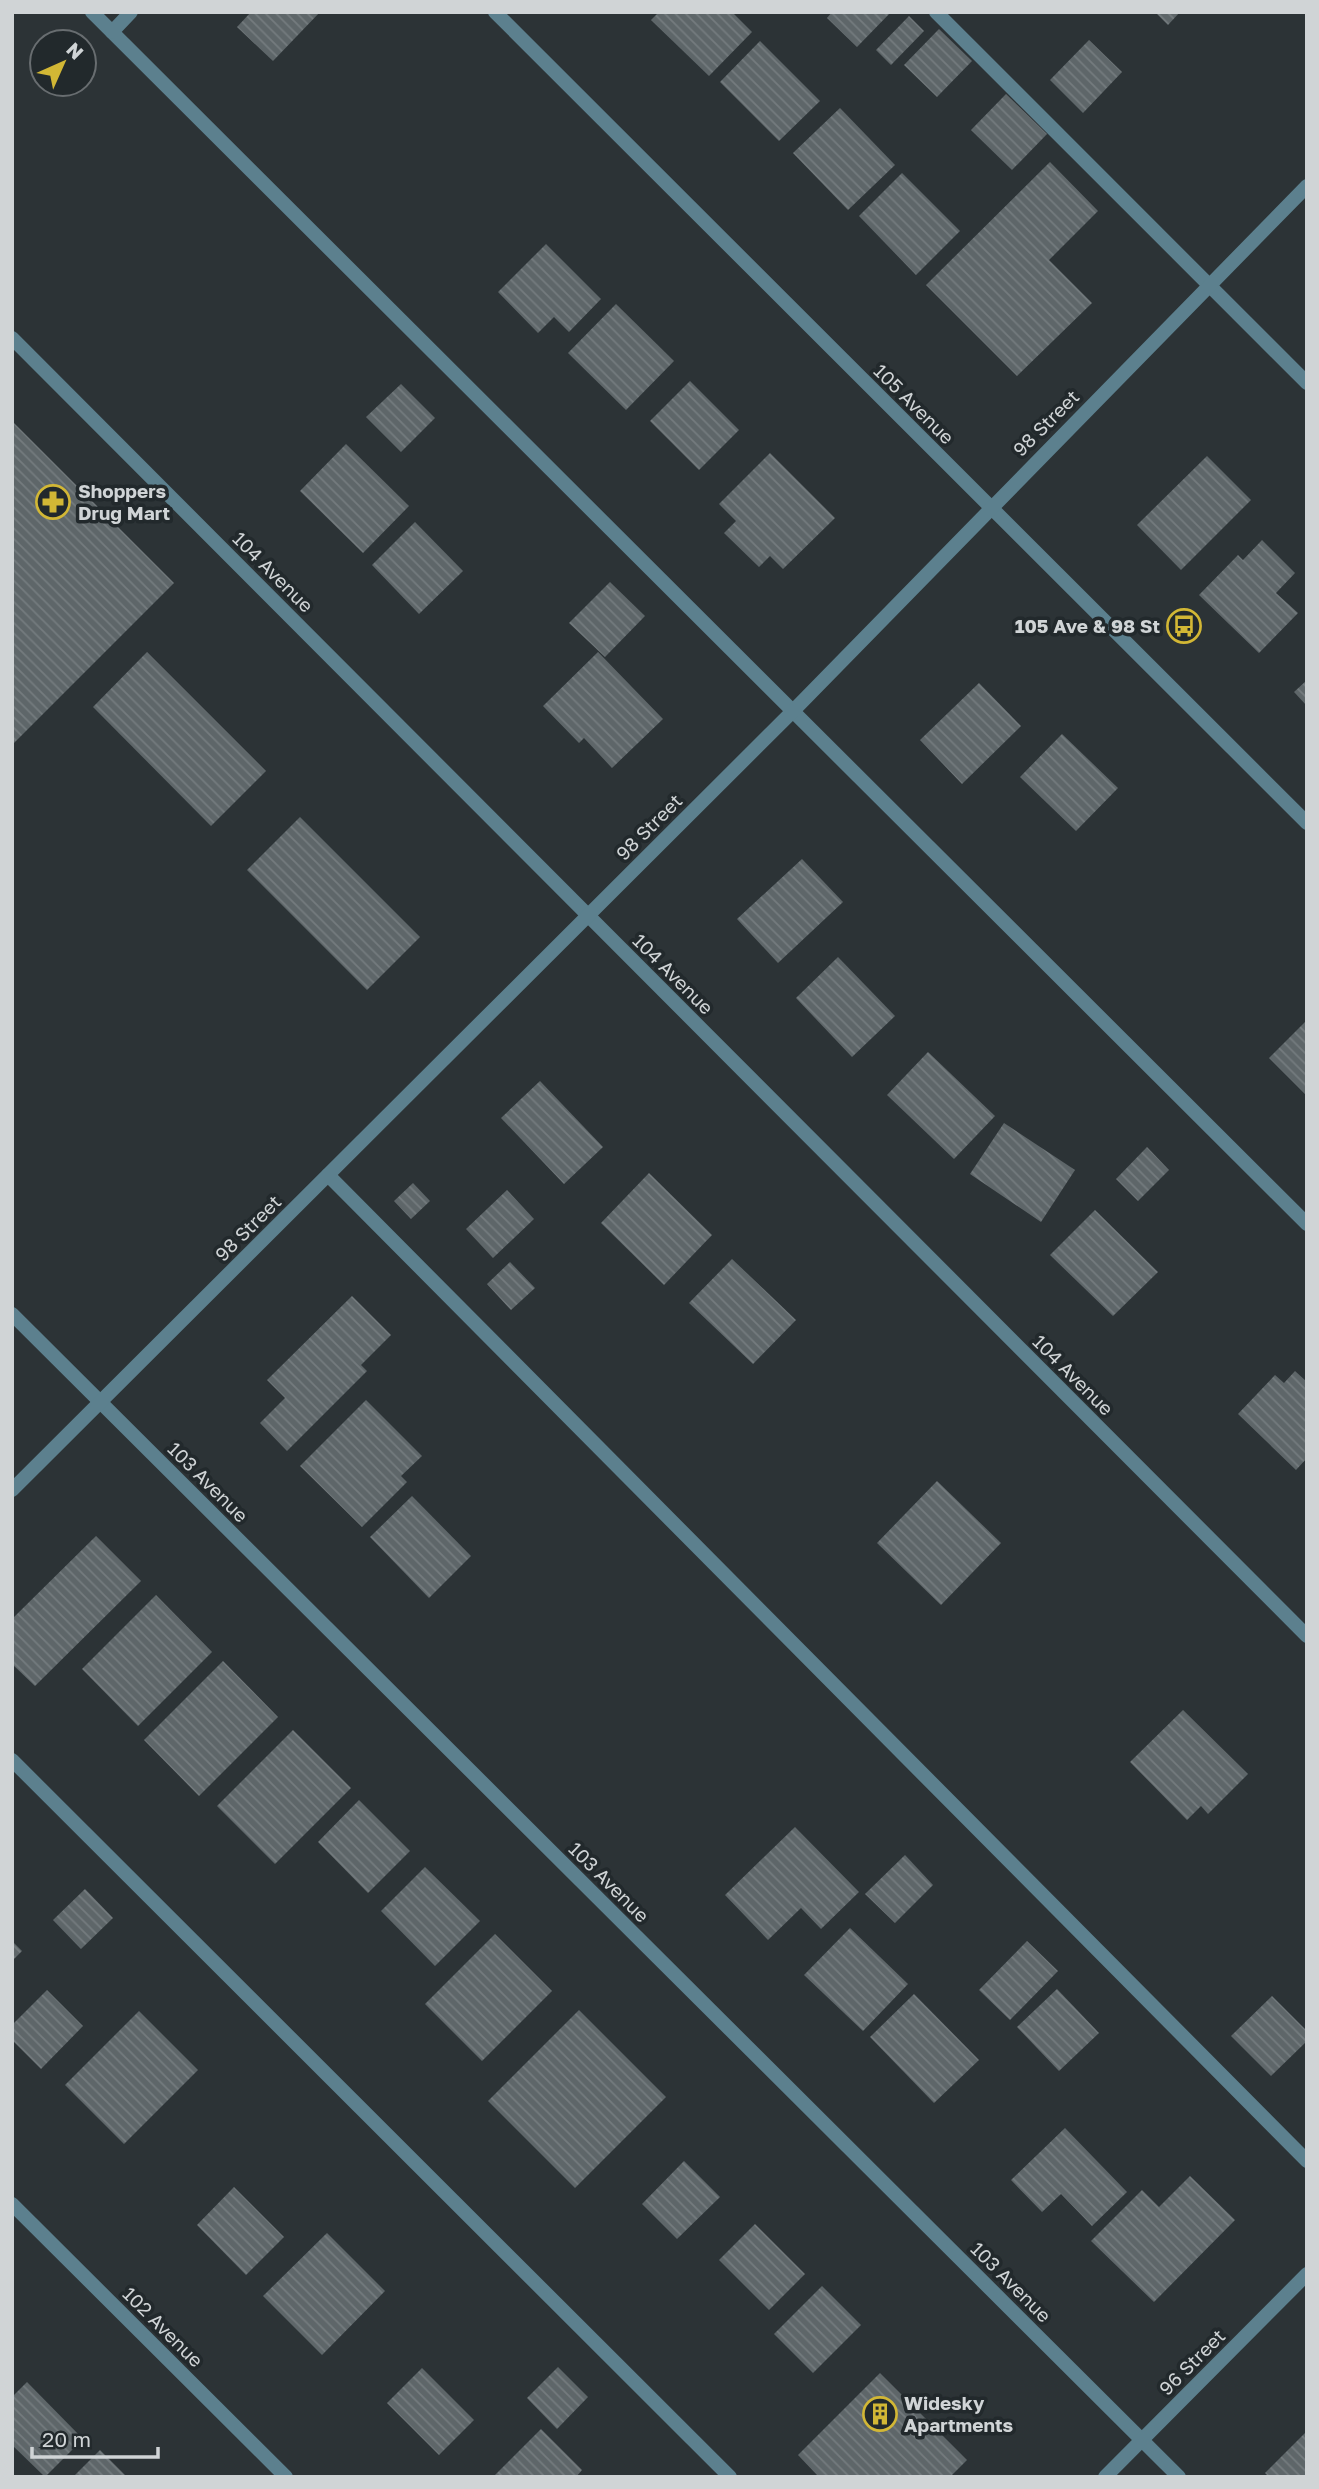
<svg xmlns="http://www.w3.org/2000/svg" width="1319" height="2489" viewBox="0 0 1319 2489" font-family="'Golos Text',sans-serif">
	<defs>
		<pattern id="building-back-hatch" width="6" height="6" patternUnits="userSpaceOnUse" patternTransform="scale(1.75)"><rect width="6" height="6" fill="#5e6669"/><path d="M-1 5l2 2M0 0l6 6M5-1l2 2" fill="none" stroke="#747b7e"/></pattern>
	</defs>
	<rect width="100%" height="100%" fill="#2c3336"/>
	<g fill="url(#building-back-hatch)">
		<polygon points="251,12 320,12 273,61 237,27"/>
		<polygon points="659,12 732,12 752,32 709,76 651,20"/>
		<polygon points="832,12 891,12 857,47 827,18"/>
		<polygon points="1155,12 1180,12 1168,25"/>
		<polygon points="909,16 924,31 891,65 876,50"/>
		<polygon points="939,29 972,61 937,97 904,65"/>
		<polygon points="1089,40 1122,72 1083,113 1050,80"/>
		<polygon points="760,41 820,101 779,141 720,82"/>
		<polygon points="1006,94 1047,134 1012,170 971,130"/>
		<polygon points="840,108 895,165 848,210 793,153"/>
		<polygon points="1050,162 1098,211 1049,260 1092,303 1017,376 926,285"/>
		<polygon points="902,173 960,231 916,275 859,216"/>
		<polygon points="546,244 601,299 569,332 554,317 538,333 498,292"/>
		<polygon points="616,304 674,361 626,410 568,353"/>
		<polygon points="690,381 739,430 699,470 650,421"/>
		<polygon points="401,384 435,418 401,452 366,417"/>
		<polygon points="12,421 174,583 12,745"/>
		<polygon points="346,444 409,506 363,553 300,491"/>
		<polygon points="770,453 835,518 783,569 770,556 759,567 724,533 736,521 719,504"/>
		<polygon points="1207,456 1251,500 1181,570 1137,525"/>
		<polygon points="415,522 463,571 419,614 372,565"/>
		<polygon points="1262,540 1295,573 1276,593 1298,613 1259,653 1199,595 1238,555 1243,560"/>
		<polygon points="610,582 645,616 605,657 569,623"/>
		<polygon points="147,652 266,771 211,826 93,707"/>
		<polygon points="598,652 663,719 612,768 584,738 579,743 543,706"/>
		<polygon points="1307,680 1307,706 1294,692"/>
		<polygon points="979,683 1021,726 962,784 920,740"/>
		<polygon points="1062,734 1118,788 1076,831 1020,777"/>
		<polygon points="300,817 420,937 367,990 247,870"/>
		<polygon points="802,859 843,902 778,963 737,919"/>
		<polygon points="838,957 895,1016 852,1057 796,998"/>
		<polygon points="1307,1020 1307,1096 1269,1058"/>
		<polygon points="928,1052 995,1116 954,1159 887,1095"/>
		<polygon points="540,1081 603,1147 564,1184 501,1118"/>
		<polygon points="1004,1123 1075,1170 1041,1222 970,1174"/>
		<polygon points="1147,1147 1169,1170 1138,1201 1116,1179"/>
		<polygon points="649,1173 712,1235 664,1285 601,1223"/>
		<polygon points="413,1183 430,1201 411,1219 394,1201"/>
		<polygon points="507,1190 534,1219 493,1258 466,1229"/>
		<polygon points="1095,1210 1158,1272 1113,1316 1050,1255"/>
		<polygon points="732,1259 796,1320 753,1364 689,1303"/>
		<polygon points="510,1262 535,1288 511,1310 487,1284"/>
		<polygon points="352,1296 391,1335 361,1365 367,1371 287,1451 260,1423 285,1398 267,1380"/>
		<polygon points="1295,1371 1307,1382 1307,1458 1296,1470 1238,1414 1275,1375 1284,1383"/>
		<polygon points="366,1400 422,1456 401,1476 407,1482 362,1527 300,1466"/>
		<polygon points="937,1481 1001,1543 941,1605 877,1543"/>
		<polygon points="412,1496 471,1556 429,1598 370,1537"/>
		<polygon points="96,1536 141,1581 35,1686 12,1664 12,1619"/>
		<polygon points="156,1595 212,1652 138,1726 82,1669"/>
		<polygon points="223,1661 278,1717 199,1796 144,1740"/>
		<polygon points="1183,1710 1248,1774 1208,1814 1201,1806 1187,1820 1130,1762"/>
		<polygon points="293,1730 351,1788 275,1864 217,1806"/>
		<polygon points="359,1800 410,1851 368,1893 318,1842"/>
		<polygon points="795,1827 859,1892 821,1929 801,1908 768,1940 725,1895"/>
		<polygon points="905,1855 933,1885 895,1923 865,1894"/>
		<polygon points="425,1867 480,1921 435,1966 381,1911"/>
		<polygon points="85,1889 113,1918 81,1949 53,1920"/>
		<polygon points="850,1928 908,1984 863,2031 804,1975"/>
		<polygon points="495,1934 552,1991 482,2061 425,2004"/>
		<polygon points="12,1941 22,1951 12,1961"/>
		<polygon points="1027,1941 1058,1971 1010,2020 979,1990"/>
		<polygon points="1057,1989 1099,2033 1059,2071 1017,2027"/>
		<polygon points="47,1990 83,2026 41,2069 12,2040 12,2025"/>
		<polygon points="914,1994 979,2060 934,2103 870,2037"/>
		<polygon points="1272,1996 1307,2031 1307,2041 1271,2076 1231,2036"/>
		<polygon points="579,2010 666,2097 575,2188 488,2101"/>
		<polygon points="139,2011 198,2070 124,2144 65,2085"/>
		<polygon points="1065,2128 1127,2192 1092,2226 1061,2194 1042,2212 1011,2180"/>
		<polygon points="684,2161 720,2197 677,2239 642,2204"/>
		<polygon points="1190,2176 1235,2220 1154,2302 1091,2241 1142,2190 1159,2207"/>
		<polygon points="234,2187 284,2237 246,2275 197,2225"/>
		<polygon points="755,2224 805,2274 769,2310 719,2260"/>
		<polygon points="327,2233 385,2291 322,2355 263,2296"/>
		<polygon points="822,2286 861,2325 813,2373 774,2334"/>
		<polygon points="558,2367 588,2397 557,2429 527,2398"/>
		<polygon points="422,2368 474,2420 439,2455 387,2403"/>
		<polygon points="880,2373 967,2460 950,2477 819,2477 798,2455"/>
		<polygon points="27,2382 83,2439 45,2477 12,2445 12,2397"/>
		<polygon points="541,2429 582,2470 576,2477 493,2477"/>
		<polygon points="1307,2431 1307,2477 1269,2477 1265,2473"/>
		<polygon points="100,2450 127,2477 73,2477"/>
	</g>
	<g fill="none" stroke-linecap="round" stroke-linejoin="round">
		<g stroke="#5c808e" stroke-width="14">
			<polyline points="92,12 1307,1224"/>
			<polyline points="936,12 1307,383"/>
			<polyline points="112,32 131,12"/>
			<polyline points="328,1175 1307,2161"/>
			<polyline points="12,1760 730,2477"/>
		</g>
		<g stroke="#5c808e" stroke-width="14">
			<polyline points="495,12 1307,823"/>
			<polyline points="12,338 1307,1636"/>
			<polyline points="12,1314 1179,2477"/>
			<polyline points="12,1490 794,710 1307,186"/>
			<polyline points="12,2204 286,2477"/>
			<polyline points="1105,2477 1307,2274"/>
		</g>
	</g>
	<defs>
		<g id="pharmacy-ring" transform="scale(1.75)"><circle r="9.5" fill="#22292c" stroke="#d2b735" stroke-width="1.5"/><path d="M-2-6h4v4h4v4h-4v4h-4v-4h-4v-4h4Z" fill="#d2b735"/></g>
		<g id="bus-ring" transform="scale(1.75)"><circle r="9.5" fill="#22292c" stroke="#d2b735" stroke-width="1.5"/><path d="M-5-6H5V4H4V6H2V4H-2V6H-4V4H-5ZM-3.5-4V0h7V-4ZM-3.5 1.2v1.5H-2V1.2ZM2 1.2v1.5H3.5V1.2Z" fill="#d2b735"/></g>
		<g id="building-ring" transform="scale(1.75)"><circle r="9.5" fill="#22292c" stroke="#d2b735" stroke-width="1.5"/><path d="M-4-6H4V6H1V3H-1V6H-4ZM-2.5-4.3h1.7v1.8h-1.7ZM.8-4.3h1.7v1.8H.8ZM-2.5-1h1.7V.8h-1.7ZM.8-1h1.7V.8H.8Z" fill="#d2b735"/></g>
	</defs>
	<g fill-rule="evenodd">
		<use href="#pharmacy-ring" x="53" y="502"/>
		<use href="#bus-ring" x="1184" y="626"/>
		<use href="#building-ring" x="880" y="2414"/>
	</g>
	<g text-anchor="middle" stroke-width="7" stroke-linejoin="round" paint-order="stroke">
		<g font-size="19" fill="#d0d4d6" stroke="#22292c">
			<text transform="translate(914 404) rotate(45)" y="7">105 Avenue</text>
			<text transform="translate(1046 423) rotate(-45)" y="7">98 Street</text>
			<text transform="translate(273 572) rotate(45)" y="7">104 Avenue</text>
			<text transform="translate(649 827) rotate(-45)" y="7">98 Street</text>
			<text transform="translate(673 974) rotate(45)" y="7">104 Avenue</text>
			<text transform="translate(248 1228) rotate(-45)" y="7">98 Street</text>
			<text transform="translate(1073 1375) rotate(45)" y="7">104 Avenue</text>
			<text transform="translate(208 1482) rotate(45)" y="7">103 Avenue</text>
			<text transform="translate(609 1882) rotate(45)" y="7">103 Avenue</text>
			<text transform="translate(1011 2282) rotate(45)" y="7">103 Avenue</text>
			<text transform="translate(163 2327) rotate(45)" y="7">102 Avenue</text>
			<text transform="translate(1192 2362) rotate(-45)" y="7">96 Street</text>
		</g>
		<g font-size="19" font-weight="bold" fill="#d0d4d6" stroke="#22292c" text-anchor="start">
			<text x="78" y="498">Shoppers<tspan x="78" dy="22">Drug Mart</tspan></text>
			<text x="1160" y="633" text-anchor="end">105 Ave &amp; 98 St</text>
			<text x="904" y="2410">Widesky<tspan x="904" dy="22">Apartments</tspan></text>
		</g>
	</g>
	<rect width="1319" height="2489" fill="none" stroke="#d0d4d6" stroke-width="28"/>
	<g transform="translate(63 63) rotate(45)"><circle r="33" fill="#22292c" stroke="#686d70" stroke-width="2"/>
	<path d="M0-5L12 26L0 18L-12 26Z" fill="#d2b735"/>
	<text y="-10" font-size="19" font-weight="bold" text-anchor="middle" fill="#d0d4d6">N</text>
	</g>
	<path d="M32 2447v10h126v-10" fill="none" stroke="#d0d4d6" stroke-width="3.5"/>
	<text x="42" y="2447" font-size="21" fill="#d0d4d6" stroke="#22292c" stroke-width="5" paint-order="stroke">20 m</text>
</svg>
